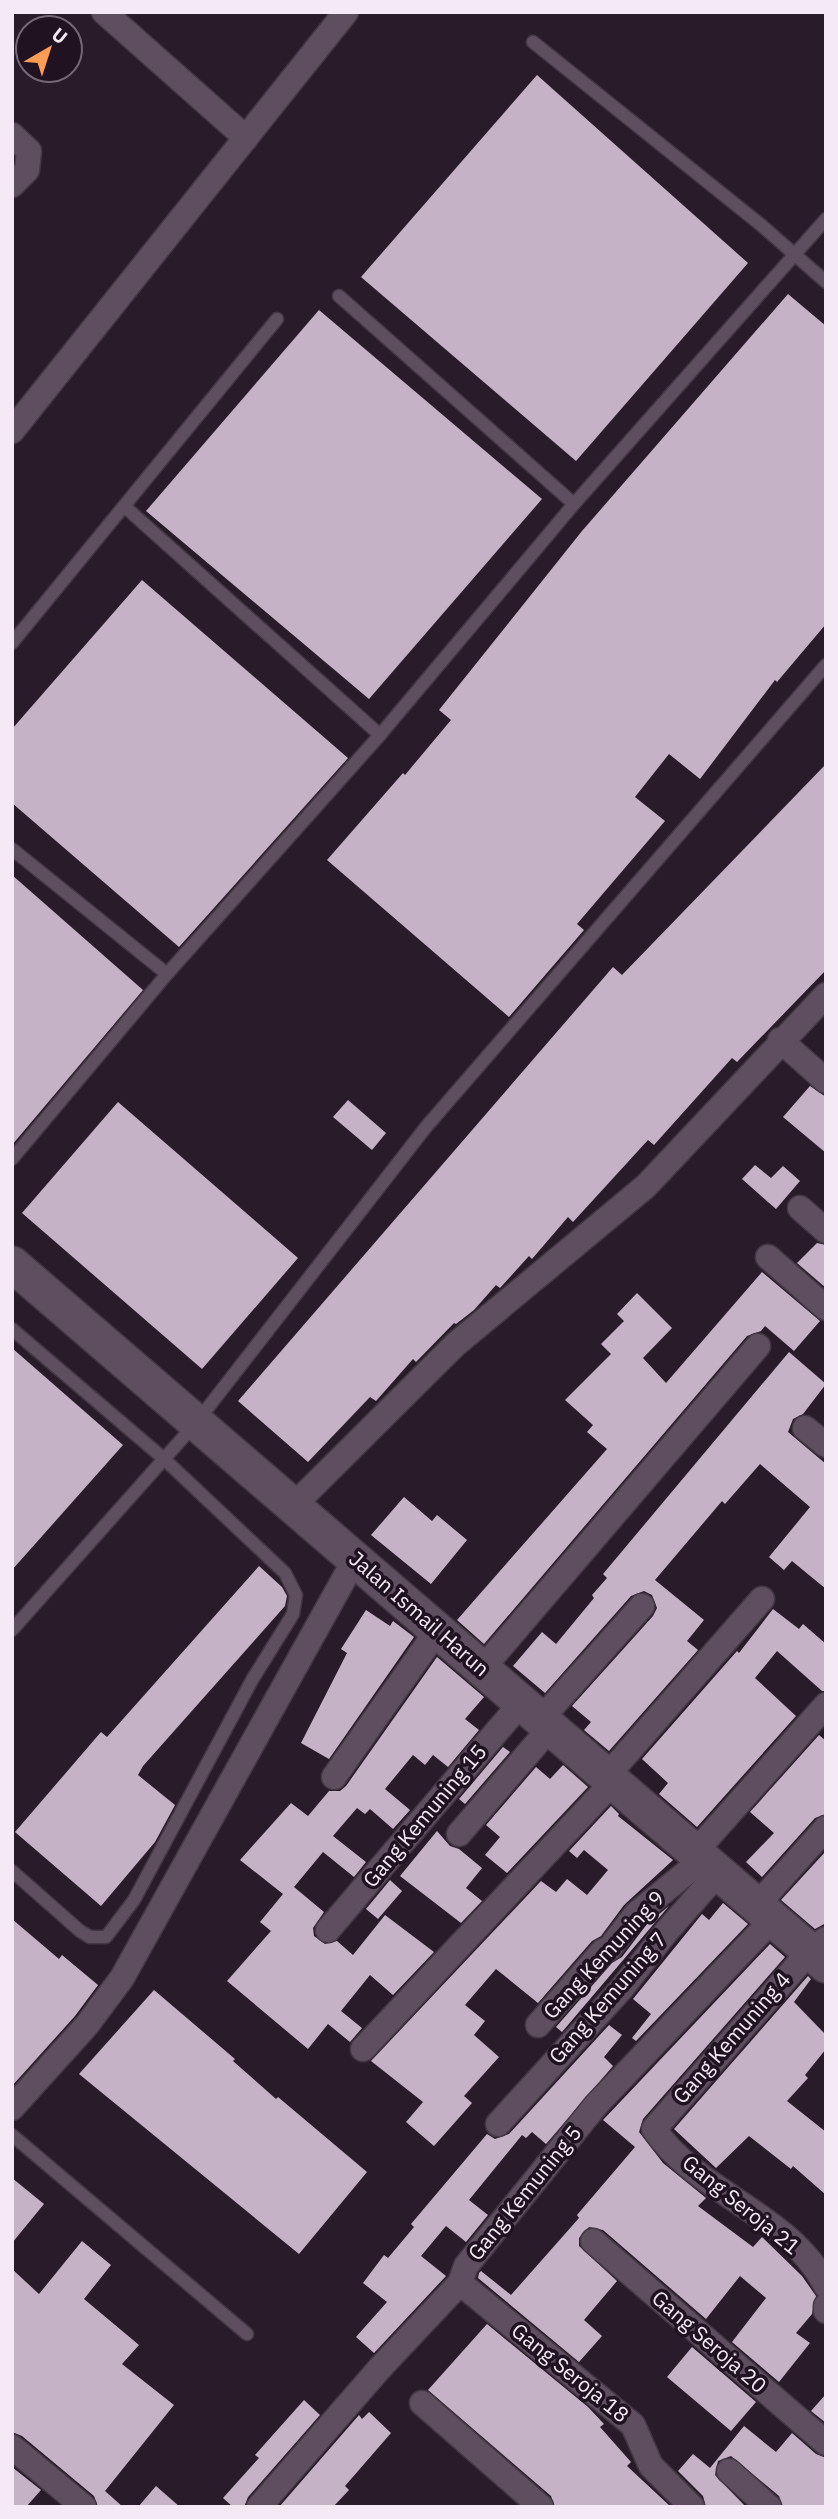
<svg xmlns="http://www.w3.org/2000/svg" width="838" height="2519" viewBox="0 0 838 2519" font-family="'IBM Plex Sans',sans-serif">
	<rect width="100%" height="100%" fill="#2a1b2b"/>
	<g fill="#c6b2c7">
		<polygon points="537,75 748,263 576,461 361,277"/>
		<polygon points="788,294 826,326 826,624 777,682 775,680 700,779 669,754 635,797 665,821 577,924 584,930 509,1017 327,860 403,773 405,775 451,720 439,710 582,531"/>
		<polygon points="319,310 542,499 369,699 146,511"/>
		<polygon points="142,580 348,758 179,947 12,803 12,729"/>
		<polygon points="826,764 826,970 737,1062 732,1058 654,1145 648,1140 573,1222 568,1217 532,1259 529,1256 500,1288 496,1285 474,1310 456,1324 454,1323 416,1362 413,1359 376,1401 370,1397 308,1462 238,1401 613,967 622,975"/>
		<polygon points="12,875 143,990 12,1145"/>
		<polygon points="810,1086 826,1097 826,1153 783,1117"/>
		<polygon points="348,1100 386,1133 372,1150 333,1117"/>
		<polygon points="118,1102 298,1258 202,1369 22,1213"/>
		<polygon points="755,1165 771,1178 783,1166 800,1181 776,1209 742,1179"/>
		<polygon points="817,1243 826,1245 826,1288 797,1263"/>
		<polygon points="762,1272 820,1321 794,1351 765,1326 761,1331 747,1336 484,1644 457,1620 607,1449 587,1432 593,1425 565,1400 611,1354 601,1344 624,1321 617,1314 637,1293 672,1328 643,1358 666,1383"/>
		<polygon points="12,1348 123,1445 12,1570"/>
		<polygon points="789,1352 826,1384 803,1414 793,1419 788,1432 826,1464 826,1589 792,1561 784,1570 769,1557 810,1507 760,1464 725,1504 722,1501 655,1580 704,1620 687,1641 698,1650 609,1751 584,1730 591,1722 572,1706 653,1616 657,1608 652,1595 644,1591 631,1596 545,1693 513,1666 542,1632 556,1644 594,1598 592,1595 607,1578 603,1574"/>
		<polygon points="404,1497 432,1521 437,1515 467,1540 431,1584 371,1535"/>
		<polygon points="259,1566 282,1587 287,1596 285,1606 143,1766 138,1775 175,1805 155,1842 101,1906 15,1832 101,1732 107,1737"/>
		<polygon points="773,1609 799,1629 803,1624 826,1644 826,1691 822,1691 777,1651 755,1678 796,1716 697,1827 659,1794 668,1783 642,1759 737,1651 739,1653"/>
		<polygon points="366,1610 390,1626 393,1621 414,1637 329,1759 301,1743 347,1653 341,1649"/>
		<polygon points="437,1657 484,1697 465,1719 479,1730 448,1767 433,1755 425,1765 413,1755 385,1789 410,1810 393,1829 370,1809 365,1814 357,1808 333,1836 366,1862 354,1877 323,1852 294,1887 324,1912 313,1928 314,1936 325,1944 337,1941 353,1955 385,1915 434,1952 393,1995 370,1975 341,2011 362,2028 350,2042 328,2024 308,2049 227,1981 271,1931 260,1922 283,1894 240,1860 291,1803 308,1816 329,1791 340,1791 346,1786"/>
		<polygon points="819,1735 826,1741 826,1814 815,1818 762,1877 746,1862 774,1833 750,1812"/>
		<polygon points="503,1747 510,1752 465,1804 459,1799"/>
		<polygon points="563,1765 588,1787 507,1873 485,1855 500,1837 486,1825 536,1767 550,1779"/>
		<polygon points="611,1806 619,1814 618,1816 673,1860 624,1905 601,1936 592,1941 538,2003 496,1969 465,2005 485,2021 474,2035 499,2057 464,2096 472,2103 434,2146 406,2122 423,2102 371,2061 541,1881 556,1892 567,1879 587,1895 608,1870 584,1850 577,1858 569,1851"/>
		<polygon points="437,1831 450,1846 459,1849 482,1868 466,1888 482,1901 461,1923 400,1876"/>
		<polygon points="826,1851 826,1923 815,1929 781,1900"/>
		<polygon points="390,1880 402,1891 378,1919 366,1909"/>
		<polygon points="723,1903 748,1924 636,2041 632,2038 651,2014 633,1999 702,1914 709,1920"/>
		<polygon points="669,1906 562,2032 556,2027 612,1963 622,1957 647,1924"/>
		<polygon points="12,1919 59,1959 62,1955 98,1985 75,2016 12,2086"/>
		<polygon points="770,1944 785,1957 643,2119 639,2132 663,2163 706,2198 698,2206 753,2247 762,2237 802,2276 816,2296 812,2314 796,2333 810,2343 779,2382 732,2342 766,2298 740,2276 706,2319 603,2230 589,2227 579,2238 579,2246 617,2281 584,2320 602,2336 579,2362 478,2278 479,2273 481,2271 511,2295 579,2218 577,2215 635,2147 603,2120"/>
		<polygon points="808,1976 811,1979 794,2002 826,2035 826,2049 805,2075 808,2078 787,2101 826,2132 826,2195 793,2166 791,2169 749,2136 716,2168 674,2129"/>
		<polygon points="154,1990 235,2059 233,2061 276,2099 278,2097 367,2172 299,2254 79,2074"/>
		<polygon points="609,2025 622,2035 604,2057 613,2066 546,2144 532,2132 526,2138 522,2135 469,2200 488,2215 466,2242 446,2226 421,2256 446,2276 374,2353 356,2337 387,2302 363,2283 384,2255 388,2258 414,2227 411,2224 487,2134 495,2139 509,2134"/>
		<polygon points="12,2178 44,2204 12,2243"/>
		<polygon points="82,2241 111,2265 84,2299 139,2345 122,2364 174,2405 105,2491 123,2507 98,2507 94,2496 22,2436 12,2432 12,2269 39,2294"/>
		<polygon points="487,2324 588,2407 604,2424 600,2427 631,2462 627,2466 671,2507 555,2507 551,2496 428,2390"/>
		<polygon points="692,2347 756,2402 731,2431 667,2377"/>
		<polygon points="826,2394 826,2423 811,2411"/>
		<polygon points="304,2400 320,2415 248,2497 244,2507 233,2507 223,2498 259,2458 255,2455"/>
		<polygon points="369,2412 391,2433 345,2486 349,2490 333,2507 279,2507 359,2415 362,2419"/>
		<polygon points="744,2426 776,2452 792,2433 816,2454 826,2458 826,2507 783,2507 779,2496 731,2456 718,2461 715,2475 746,2507 706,2507 703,2496 678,2471 693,2454 710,2468"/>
		<polygon points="12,2467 41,2490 26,2507 12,2507"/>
		<polygon points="156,2486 180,2507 138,2507"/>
	</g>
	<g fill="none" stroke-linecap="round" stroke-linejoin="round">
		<g stroke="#443744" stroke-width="15">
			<g id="lane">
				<polyline points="533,42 761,225 826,282"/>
				<polyline points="339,296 574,504"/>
				<polyline points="124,506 277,319"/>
				<polyline points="12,643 124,506 380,735"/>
				<polyline points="12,849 167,974"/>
				<polyline points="12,1159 167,974 380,735 574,504 826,219"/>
				<polyline points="12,1329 163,1458 285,1573 296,1595 293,1614 252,1680 134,1900 106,1937 90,1937 80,1931 12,1871"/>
				<polyline points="12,1630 196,1423 426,1127 826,665"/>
				<polyline points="12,2135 247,2334"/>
			</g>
		</g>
		<g stroke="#443744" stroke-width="27">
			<g id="street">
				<polyline points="104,12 246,138"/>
				<polyline points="12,135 29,151 27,170 12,185"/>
				<polyline points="12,431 346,12"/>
				<polyline points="780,1040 826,1081"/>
				<polyline points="800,1208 826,1231"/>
				<polyline points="768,1257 826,1308"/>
				<polyline points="805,1428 826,1445"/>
				<polyline points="293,1506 456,1344 646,1186 826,995"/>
				<polyline points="482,1669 758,1346"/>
				<polyline points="541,1719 642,1606"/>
				<polyline points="607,1776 762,1599"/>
				<polyline points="334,1777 437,1631"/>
				<polyline points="459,1834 550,1728"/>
				<polyline points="695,1852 826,1705"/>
				<polyline points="757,1905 826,1828"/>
				<polyline points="328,1930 522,1702"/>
				<path d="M826,1939L810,1951L654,2129C698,2194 791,2215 826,2286"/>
				<polyline points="538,2025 603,1951 610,1948 636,1914 703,1859"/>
				<polyline points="363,2049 613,1782"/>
				<polyline points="12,2108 87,2025 122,1978 355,1559"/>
				<polyline points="498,2124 622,1988 667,1931 719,1872"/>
				<polyline points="593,2241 826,2443"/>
				<polyline points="460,2283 633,2425 651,2466 692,2507"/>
				<polyline points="826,2306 826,2311"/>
				<polyline points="422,2403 541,2507"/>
				<polyline points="12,2447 84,2507"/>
				<polyline points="729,2471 769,2507"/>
				<polyline points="259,2507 380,2368 460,2283 466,2266 596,2105 773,1919"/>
			</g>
		</g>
		<g stroke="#443744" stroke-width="38">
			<polyline id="secondary" points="12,1264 826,1965"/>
		</g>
		<use href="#lane" stroke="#5f4e60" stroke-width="12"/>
		<use href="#street" stroke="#5f4e60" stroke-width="24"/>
		<use href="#secondary" stroke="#5f4e60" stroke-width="35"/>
	</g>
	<g text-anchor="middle" stroke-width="7" stroke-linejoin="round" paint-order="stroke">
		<g font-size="21" fill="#f4e9f4" stroke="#201221">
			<text transform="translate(419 1614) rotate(41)" y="7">Jalan Ismail Harun</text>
			<text transform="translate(425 1816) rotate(-50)" y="7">Gang Kemuning 15</text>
			<text transform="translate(604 1955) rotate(-47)" y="7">Gang Kemuning 9</text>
			<text transform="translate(608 1998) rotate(-49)" y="7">Gang Kemuning 7</text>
			<text transform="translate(732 2038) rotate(-49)" y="7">Gang Kemuning 4</text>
			<text transform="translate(525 2193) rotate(-51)" y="7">Gang Kemuning 5</text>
			<text transform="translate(741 2205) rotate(39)" y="7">Gang Seroja 21</text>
			<text transform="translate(709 2342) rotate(41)" y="7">Gang Seroja 20</text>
			<text transform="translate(570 2373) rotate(39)" y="7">Gang Seroja 18</text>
		</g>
	</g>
	<rect width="838" height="2519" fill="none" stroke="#f4e9f4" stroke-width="28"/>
	<g transform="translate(49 49) rotate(39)"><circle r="33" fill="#201221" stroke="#756875" stroke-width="2"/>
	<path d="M0-5L12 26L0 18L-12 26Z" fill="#fd9d55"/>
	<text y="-10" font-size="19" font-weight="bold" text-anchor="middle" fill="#f4e9f4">U</text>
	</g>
</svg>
